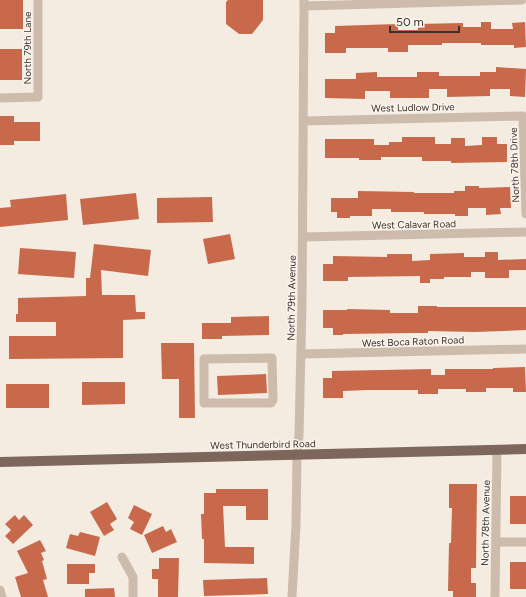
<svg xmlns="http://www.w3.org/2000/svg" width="526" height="597" viewBox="0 0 526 597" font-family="Figtree,sans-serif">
	<rect width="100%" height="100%" fill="#f4ebe1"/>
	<g fill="#c8694b">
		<rect x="0" y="0" width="23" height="29"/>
		<polygon points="228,0 263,0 263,20 252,34 239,34 226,24 226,2"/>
		<polygon points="481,22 491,22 491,29 513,29 512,23 525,22 526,47 514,48 514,45 481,45 481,43 442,43 442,45 408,45 408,52 388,52 388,48 346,48 346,53 325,53 325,33 335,33 335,26 398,24 398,30 418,30 418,24 463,23 463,27 481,27"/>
		<rect x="0" y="49" width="22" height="31"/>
		<polygon points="496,67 526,69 525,97 510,96 510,89 490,89 490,96 447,97 447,89 429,89 429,98 390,98 390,91 365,91 365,99 325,98 325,79 356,79 356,73 377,72 377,77 417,77 417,72 439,72 439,76 480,76 480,72 496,72"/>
		<polygon points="0,116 14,116 14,122 40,122 40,141 14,141 14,145 0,145"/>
		<polygon points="402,137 435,137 435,144 451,144 451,138 465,138 465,146 482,145 482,137 497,137 497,144 507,144 507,162 451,163 451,161 422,161 422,157 381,157 381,160 359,160 359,158 325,158 325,139 374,139 374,145 389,145 389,142 402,142"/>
		<polygon points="465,186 479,186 479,188 510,187 511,208 500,208 501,214 486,215 486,208 468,208 468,216 455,216 455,214 424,214 424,212 391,212 391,209 372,209 372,216 350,216 350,218 337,218 337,212 331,212 331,198 358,198 358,191 414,192 414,193 454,193 454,191 465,191"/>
		<polygon points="136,193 139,219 83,225 80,199"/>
		<polygon points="66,194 68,220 0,227 0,208 11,207 10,200"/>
		<polygon points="212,197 213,222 157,223 157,198"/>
		<polygon points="230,234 235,259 208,264 203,239"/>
		<polygon points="94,244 151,250 148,276 101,270 102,295 135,295 136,312 145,312 145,319 123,320 123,358 9,359 9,336 56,336 56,322 16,322 16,314 18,314 18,298 86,296 86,278 90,278"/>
		<polygon points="20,248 76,252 74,278 18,274"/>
		<polygon points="485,252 498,252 498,260 526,259 526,270 509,270 509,278 485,278 485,272 471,272 471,277 444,277 444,279 430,279 430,283 420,283 420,276 348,277 348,281 323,281 323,264 333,264 333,256 387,257 387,254 412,254 412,261 430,260 430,254 464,253 464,257 485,257"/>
		<polygon points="418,306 437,306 437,307 526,307 526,330 475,332 428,331 428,333 414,333 343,334 343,335 333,335 333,328 323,328 323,310 347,310 347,309 390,310 390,313 418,313"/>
		<polygon points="269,316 269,335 222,336 222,339 202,339 202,323 231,323 231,317"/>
		<polygon points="161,343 194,343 195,418 179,418 179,379 162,379"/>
		<polygon points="525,367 526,392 513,392 513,388 486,388 486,392 466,392 466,389 438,389 438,394 418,394 418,390 368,390 343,391 343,398 323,398 323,378 332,378 332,371 431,369 431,375 445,375 445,369 493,369 493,368"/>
		<polygon points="266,374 267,393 218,395 217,376"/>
		<polygon points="82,382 125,382 125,404 82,405"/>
		<rect x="6" y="384" width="43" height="24"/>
		<polygon points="449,484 477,484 476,568 471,568 471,583 476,583 476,597 453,597 453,591 448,591 449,543 451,543 452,508 449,508"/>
		<polygon points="216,489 268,489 268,520 246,520 246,506 223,506 225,547 254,547 254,564 204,563 204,539 202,539 201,514 204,514 204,493 216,493"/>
		<rect x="510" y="496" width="16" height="28"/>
		<polygon points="107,502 117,519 110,524 114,530 104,536 90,512"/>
		<polygon points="134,505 152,514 142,535 130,529 134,522 128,518"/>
		<polygon points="15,515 19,520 24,515 33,525 13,544 5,536 11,530 5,524"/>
		<polygon points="163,526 166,532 171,529 177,542 152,553 144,535"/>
		<polygon points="80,532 100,537 95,556 66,548 70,534 78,536"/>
		<polygon points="40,540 46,551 41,553 44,560 42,561 47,579 43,580 48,597 21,597 15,577 28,573 17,551"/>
		<polygon points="159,558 179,558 178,597 158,597 158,579 152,579 152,569 159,569"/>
		<rect x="510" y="562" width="16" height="27"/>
		<polygon points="67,564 95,564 95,573 89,573 89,584 67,584"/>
		<polygon points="267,578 268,594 204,596 203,580"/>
		<polygon points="114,588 115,597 85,597 85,589"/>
	</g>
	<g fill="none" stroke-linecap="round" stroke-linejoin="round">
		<g stroke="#cdbbac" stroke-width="9">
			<polyline points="304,6 522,0"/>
			<polyline points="0,98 38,97 38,0"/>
			<polyline points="304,121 523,116 526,214"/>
			<polyline points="303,237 526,232"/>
			<polyline points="301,354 526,349"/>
			<polygon points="272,358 273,400 271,403 204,403 204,359"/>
			<polyline points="496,542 526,542"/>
			<polyline points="122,557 133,577 133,597"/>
			<polyline points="0,590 2,597"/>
			<polyline points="292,597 296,524 297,456 299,435 302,303 304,0"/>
			<polyline points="495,597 497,450"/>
		</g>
		<polyline stroke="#7d675c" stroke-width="10" points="0,462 526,449"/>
	</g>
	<g text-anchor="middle" stroke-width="3" stroke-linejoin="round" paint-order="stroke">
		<g font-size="10" fill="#3b302b" stroke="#fbf5ee">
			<text transform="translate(27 48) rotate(-90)" y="4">North 79th Lane</text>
			<text transform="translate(413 107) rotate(-1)" y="4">West Ludlow Drive</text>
			<text transform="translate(514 165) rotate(-92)" y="4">North 78th Drive</text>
			<text transform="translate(414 224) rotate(-1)" y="4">West Calavar Road</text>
			<text transform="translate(291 298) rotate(-89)" y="4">North 79th Avenue</text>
			<text transform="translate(413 341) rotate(-2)" y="4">West Boca Raton Road</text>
			<text transform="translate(263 444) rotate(-1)" y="4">West Thunderbird Road</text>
			<text transform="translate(485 523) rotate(-89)" y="4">North 78th Avenue</text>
		</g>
	</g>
	<path d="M390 26v6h69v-6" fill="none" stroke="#3b302b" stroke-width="2"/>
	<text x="396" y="26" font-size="12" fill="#3b302b" stroke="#fbf5ee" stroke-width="3" paint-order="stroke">50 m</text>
</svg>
